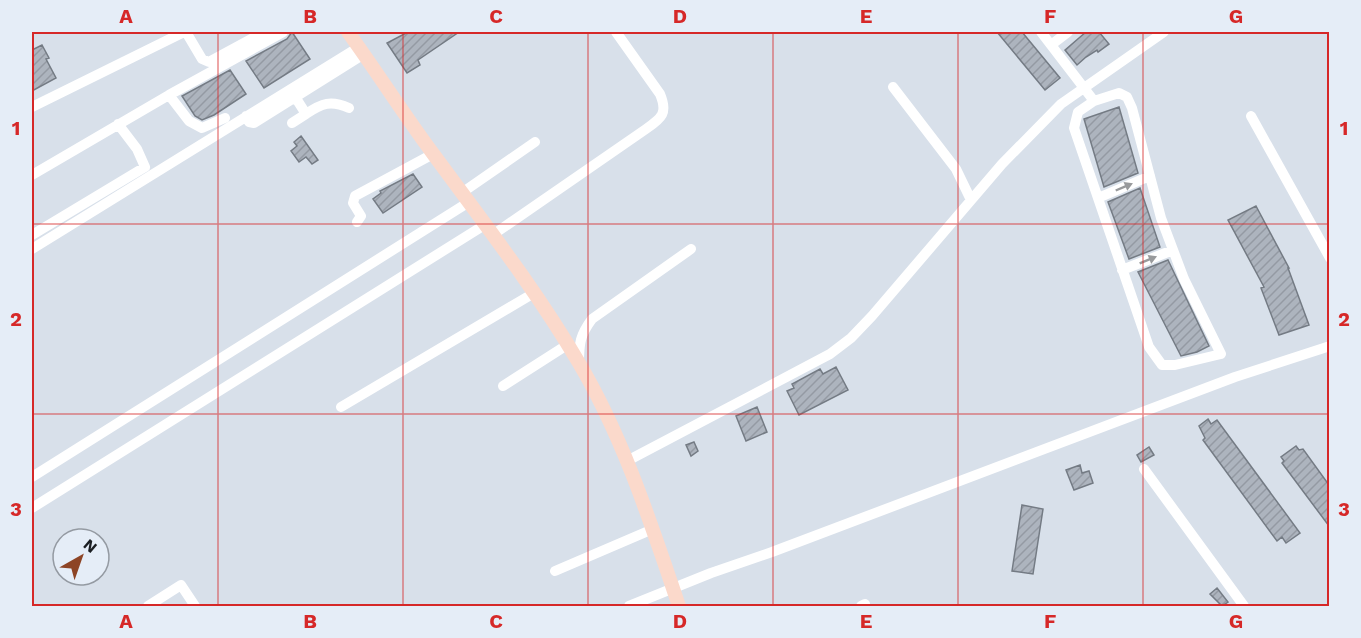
<svg xmlns="http://www.w3.org/2000/svg" width="1361" height="638" viewBox="0 0 1361 638" font-family="'Work Sans',sans-serif">
<style>
.building{fill:url(#building-hatch);stroke:#747b84;stroke-width:1.5}
.lines{fill:none;stroke-linecap:round;stroke-linejoin:round}
.minor{stroke:#fff;stroke-width:10}
.major{stroke:#fbd9cb;stroke-width:14}
.oneway{fill:#989a9c}
.grid{fill:none;stroke:#d62828;stroke-width:1.5;stroke-opacity:0.55}
.neatline{fill:none;stroke:#d62828;stroke-width:2}
.grid-label{font-size:20px;text-anchor:middle;font-weight:bold;fill:#d62828}
</style>
<defs>
<pattern id="building-hatch" width="6" height="6" patternUnits="userSpaceOnUse" patternTransform="scale(1.5)"><rect width="6" height="6" fill="#adb4be"/><path d="M-1 1l2-2M0 6l6-6M5 7l2-2" fill="none" stroke="#949aa3"/></pattern>
</defs>
<rect width="100%" height="100%" fill="#d8e0ea"/>
<path class="building" d="M 292,32 L 310,59 L 264,88 L 246,61 L 287,39 Z
M 408,32 L 459,32 L 418,60 L 420,65 L 407,73 L 387,43 Z
M 997,32 L 1022,32 L 1060,78 L 1045,90 Z
M 1086,32 L 1099,32 L 1109,44 L 1098,52 L 1097,50 L 1086,57 L 1077,65 L 1065,50 Z
M 42,45 L 49,58 L 46,59 L 56,78 L 32,91 L 32,50 Z
M 230,70 L 246,94 L 214,115 L 202,120 L 195,116 L 182,96 Z
M 1119,107 L 1138,173 L 1104,187 L 1084,119 Z
M 301,136 L 318,160 L 312,164 L 306,157 L 299,162 L 291,151 L 297,146 L 294,142 Z
M 413,174 L 422,187 L 383,213 L 373,199 L 381,193 L 380,191 Z
M 1140,188 L 1160,247 L 1129,259 L 1108,202 Z
M 1256,206 L 1289,268 L 1288,268 L 1309,325 L 1279,335 L 1261,288 L 1264,287 L 1228,220 Z
M 1168,260 L 1209,346 L 1197,352 L 1181,356 L 1138,272 Z
M 836,367 L 848,390 L 799,415 L 787,391 L 794,388 L 792,384 L 820,369 L 823,374 Z
M 757,407 L 767,432 L 746,441 L 736,416 Z
M 1208,419 L 1211,424 L 1217,420 L 1300,533 L 1286,543 L 1282,537 L 1277,541 L 1203,440 L 1205,438 L 1199,426 Z
M 694,442 L 698,451 L 691,456 L 686,445 Z
M 1296,446 L 1299,450 L 1303,449 L 1329,485 L 1329,526 L 1282,463 L 1284,461 L 1281,457 Z
M 1149,447 L 1154,455 L 1141,462 L 1137,455 Z
M 1080,465 L 1082,473 L 1089,471 L 1093,483 L 1074,490 L 1066,470 Z
M 1022,505 L 1043,509 L 1033,574 L 1012,571 Z
M 1217,588 L 1228,602 L 1222,606 L 1210,594 Z"/>
<g class="lines">
<path class="minor" d="M 186,32 L 202,59 L 209,62 L 264,32
M 1041,32 L 1094,101
M 1051,45 L 1068,32
M 893,87 L 956,169 L 971,200
M 292,92 L 306,114 L 292,123
M 1119,93 L 1127,97 L 1132,108 L 1161,218 L 1184,279 L 1221,354 L 1175,365 L 1162,365 L 1149,347 L 1074,128 L 1078,112 L 1094,101 Z
M 169,95 L 189,121 L 202,128 L 225,118
M 32,107 L 184,32
M 306,114 C 322,103 331,100 349,108
M 246,116 L 249,122 L 254,123 L 364,54
M 1251,116 L 1330,258
M 32,175 L 169,95 L 283,32
M 463,192 L 535,142
M 1098,198 L 1150,176
M 357,222 L 361,216 L 353,203 L 355,196 L 433,154
M 494,234 L 646,129 C 662,118 668,113 660,94 L 616,32
M 32,235 L 145,167 L 137,149 L 118,124
M 32,249 L 359,47
M 1122,270 L 1173,250
M 579,364 C 579,343 580,335 592,319 L 691,249
M 503,386 L 567,345
M 341,407 L 534,293
M 627,461 L 830,354 L 851,338 L 872,316 L 1002,164 L 1061,104 L 1164,32
M 1144,469 L 1244,606
M 32,477 L 469,202
M 32,508 L 486,224
M 555,571 L 653,529
M 148,606 L 181,585 L 195,606
M 629,606 L 711,573 L 772,552 L 1235,377 L 1330,346
M 861,606 L 865,604"/>
<path class="major" d="M 348,32 C 377,72 404,115 434,155 C 484,223 536,290 579,363 C 624,439 651,524 679,606"/>
</g>
<defs><path id="oneway-solid" d="M-6-.8H1V-3.2L6.5 0L1 3.2V.8H-6Z" transform="scale(1.5)"/></defs>
<g class="oneway">
<use href="#oneway-solid" transform="translate(1124 187) rotate(-23)"/>
<use href="#oneway-solid" transform="translate(1148 260) rotate(-22)"/>
</g>
<path class="grid" d="M 218,32 L 218,606M 403,32 L 403,606M 588,32 L 588,606M 773,32 L 773,606M 958,32 L 958,606M 1143,32 L 1143,606M 32,224 L 1330,224M 32,414 L 1330,414"/>
<rect width="1361" height="638" fill="none" stroke="#e5edf7" stroke-width="66"/>
<g transform="translate(81 557) rotate(40)"><circle r="28" fill="#e5edf7" stroke="#949aa2" stroke-width="1.5"/>
<path d="M0-4.5L10 22L0 15L-10 22Z" fill="#8d4425"/>
<text y="-9" font-size="16" font-weight="bold" text-anchor="middle" fill="#1b1e22">N</text>
</g>
<rect x="33" y="33" width="1295" height="572" class="neatline"/>
<g class="grid-label">
<text x="126" y="23">A</text>
<text x="310" y="23">B</text>
<text x="496" y="23">C</text>
<text x="680" y="23">D</text>
<text x="866" y="23">E</text>
<text x="1050" y="23">F</text>
<text x="1236" y="23">G</text>
<text x="16" y="135">1</text>
<text x="1344" y="135">1</text>
<text x="16" y="326">2</text>
<text x="1344" y="326">2</text>
<text x="16" y="516">3</text>
<text x="1344" y="516">3</text>
<text x="126" y="628">A</text>
<text x="310" y="628">B</text>
<text x="496" y="628">C</text>
<text x="680" y="628">D</text>
<text x="866" y="628">E</text>
<text x="1050" y="628">F</text>
<text x="1236" y="628">G</text>
</g>
</svg>
